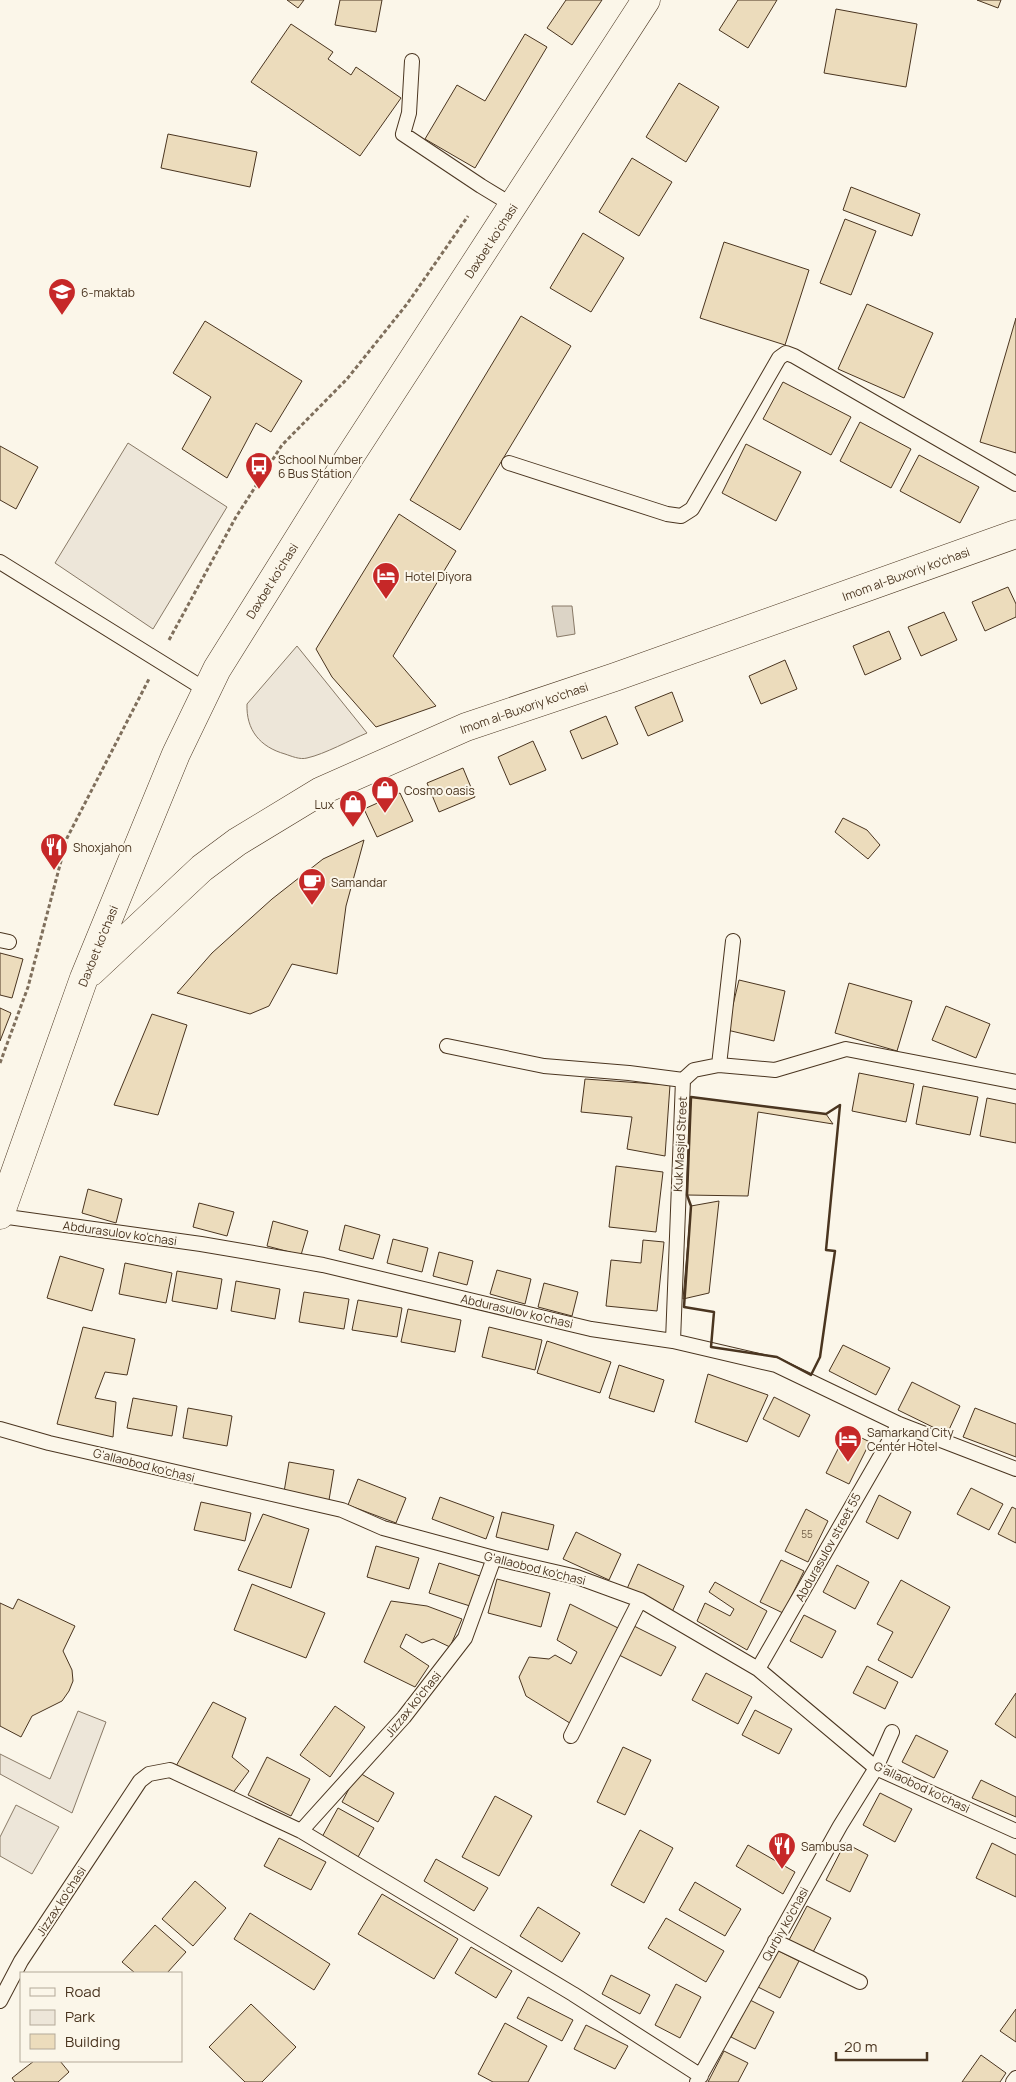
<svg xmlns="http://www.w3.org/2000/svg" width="1016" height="2082" viewBox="0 0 1016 2082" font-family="Manrope,sans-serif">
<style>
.green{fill:#ede6d9;stroke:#887966}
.water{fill:#dcd4c6;stroke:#887966}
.building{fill:#ecdcbc;stroke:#4a3520}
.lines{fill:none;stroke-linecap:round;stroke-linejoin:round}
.lane-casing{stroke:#4a3520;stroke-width:16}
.secondary-casing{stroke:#4a3520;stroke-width:29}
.path{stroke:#7f6f5c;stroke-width:3;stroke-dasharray:4 2.5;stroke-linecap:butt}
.lane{stroke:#fbf6e9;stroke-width:14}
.secondary{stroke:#fbf6e9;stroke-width:28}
.wall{stroke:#4a3520;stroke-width:2.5}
.labels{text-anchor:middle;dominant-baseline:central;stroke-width:4;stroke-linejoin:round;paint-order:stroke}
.number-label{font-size:10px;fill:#725f47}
.street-label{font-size:12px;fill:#4a3520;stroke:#fbf6e9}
.poi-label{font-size:12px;fill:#4a3520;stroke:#fbf6e9;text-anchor:start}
</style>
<rect width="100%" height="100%" fill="#fbf6e9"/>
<path class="green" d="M 128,443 L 227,507 L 153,629 L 55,563 Z
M 297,646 L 367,733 C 350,740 325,754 307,758 C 300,760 291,756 285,754 C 260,747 246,730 247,704 Z
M 78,1711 L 106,1722 L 72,1813 L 0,1774 L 0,1754 L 50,1779 Z
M 16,1805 L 59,1827 L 32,1874 L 0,1856 L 0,1837 Z"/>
<path class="water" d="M 552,606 L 572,606 L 575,634 L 557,637 Z"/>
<path class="building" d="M 287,0 L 304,0 L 298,8 Z
M 340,0 L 382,0 L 376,32 L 335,25 Z
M 566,0 L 602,0 L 572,45 L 547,28 Z
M 738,0 L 777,0 L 748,48 L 719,30 Z
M 977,0 L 1001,0 L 998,8 Z
M 836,9 L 917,24 L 906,87 L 824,73 Z
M 291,24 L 333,52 L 328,59 L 351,75 L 356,67 L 401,98 L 360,156 L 251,82 Z
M 525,34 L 547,47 L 475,168 L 425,139 L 457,85 L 485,101 Z
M 679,83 L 719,107 L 686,162 L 646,137 Z
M 168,134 L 257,152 L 250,187 L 161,168 Z
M 632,158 L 672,182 L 639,236 L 599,212 Z
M 851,187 L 920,214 L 912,236 L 843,210 Z
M 845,219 L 876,231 L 851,295 L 820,283 Z
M 583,233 L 624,258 L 591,312 L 550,288 Z
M 724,242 L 809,270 L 785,345 L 700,318 Z
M 867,304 L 933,333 L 904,398 L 838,369 Z
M 521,316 L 571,346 L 460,530 L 410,500 Z
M 1016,318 L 1016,453 L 980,442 Z
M 205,321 L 302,381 L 271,432 L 256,423 L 227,478 L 182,449 L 211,397 L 173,373 Z
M 783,382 L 851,417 L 831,455 L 763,419 Z
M 860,422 L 911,449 L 891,488 L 840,461 Z
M 746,444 L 801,472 L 776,521 L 722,493 Z
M 0,446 L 38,467 L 16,509 L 0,500 Z
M 919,455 L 979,487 L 960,523 L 900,491 Z
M 399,514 L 456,551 L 393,656 L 436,706 L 376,727 L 332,677 L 316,649 Z
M 1008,587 L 1016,604 L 1016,617 L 985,631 L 972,602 Z
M 944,612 L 957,640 L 921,656 L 908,627 Z
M 889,631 L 901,659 L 865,675 L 853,646 Z
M 785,660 L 797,689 L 761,704 L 749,676 Z
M 672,692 L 683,721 L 648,736 L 635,707 Z
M 606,716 L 618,744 L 582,759 L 570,731 Z
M 533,741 L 546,770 L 510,785 L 498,757 Z
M 463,768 L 475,797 L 439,812 L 427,783 Z
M 400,793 L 413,821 L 377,837 L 364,809 Z
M 843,818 L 867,830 L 880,845 L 868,859 L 835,832 Z
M 364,840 L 346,906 L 337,974 L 292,964 L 269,1006 L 250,1014 L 177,993 L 212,953 L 272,899 L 323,859 Z
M 0,953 L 23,959 L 12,998 L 0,995 Z
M 739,980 L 785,991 L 774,1041 L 727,1030 Z
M 849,983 L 912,1001 L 897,1051 L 835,1033 Z
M 946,1006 L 990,1024 L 976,1058 L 932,1040 Z
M 0,1008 L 11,1013 L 0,1041 Z
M 152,1014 L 187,1025 L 158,1115 L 114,1105 Z
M 859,1073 L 914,1084 L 906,1122 L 852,1111 Z
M 585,1079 L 670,1085 L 665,1156 L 627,1149 L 632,1117 L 581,1112 Z
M 923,1086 L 978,1097 L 970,1135 L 916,1124 Z
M 691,1097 L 826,1114 L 833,1124 L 758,1112 L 748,1196 L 687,1195 Z
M 987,1098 L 1016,1104 L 1016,1143 L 980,1136 Z
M 616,1166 L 663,1172 L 656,1232 L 609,1227 Z
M 88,1189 L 122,1199 L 116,1223 L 82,1213 Z
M 719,1201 L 709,1293 L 683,1299 L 691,1206 Z
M 199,1203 L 234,1212 L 227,1236 L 193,1227 Z
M 273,1221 L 308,1231 L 301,1255 L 267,1246 Z
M 345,1225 L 380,1235 L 373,1259 L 339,1250 Z
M 393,1239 L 428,1248 L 422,1272 L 387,1263 Z
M 643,1240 L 664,1242 L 657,1311 L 606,1306 L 611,1260 L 641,1263 Z
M 439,1252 L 473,1261 L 467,1285 L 433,1276 Z
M 60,1256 L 104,1269 L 92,1311 L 47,1298 Z
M 125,1263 L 172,1273 L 166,1303 L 119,1294 Z
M 497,1270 L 531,1279 L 525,1304 L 490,1294 Z
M 177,1271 L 222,1279 L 217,1309 L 172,1301 Z
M 236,1281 L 280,1289 L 275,1319 L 231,1311 Z
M 544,1283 L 578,1292 L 572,1316 L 538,1307 Z
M 304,1292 L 349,1299 L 344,1329 L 299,1322 Z
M 358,1300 L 402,1308 L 397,1337 L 352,1330 Z
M 408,1309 L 461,1320 L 455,1352 L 401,1342 Z
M 83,1327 L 135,1339 L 127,1375 L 105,1372 L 95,1398 L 116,1402 L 113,1437 L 57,1424 Z
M 489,1327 L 542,1340 L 535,1370 L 482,1357 Z
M 547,1341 L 611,1362 L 600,1393 L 537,1373 Z
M 843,1345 L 890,1368 L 876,1395 L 829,1371 Z
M 619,1365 L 664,1380 L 654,1412 L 609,1398 Z
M 708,1374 L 768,1395 L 747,1442 L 695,1422 Z
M 912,1382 L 960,1406 L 947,1434 L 898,1410 Z
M 774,1397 L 810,1415 L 799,1437 L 763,1419 Z
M 133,1398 L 177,1406 L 172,1436 L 127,1428 Z
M 188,1408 L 232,1416 L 227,1446 L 183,1438 Z
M 975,1408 L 1016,1424 L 1016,1457 L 963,1437 Z
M 847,1431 L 870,1442 L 849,1484 L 826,1473 Z
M 289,1462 L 334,1470 L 329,1500 L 284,1492 Z
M 358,1479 L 406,1498 L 396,1523 L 348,1505 Z
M 971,1488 L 1003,1504 L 989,1530 L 957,1514 Z
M 879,1495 L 911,1512 L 898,1539 L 866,1522 Z
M 440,1497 L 494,1517 L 486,1539 L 432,1519 Z
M 201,1502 L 251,1513 L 245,1541 L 194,1530 Z
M 1012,1507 L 1016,1509 L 1016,1543 L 998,1534 Z
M 806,1509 L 828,1521 L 808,1562 L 785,1551 Z
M 502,1512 L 554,1525 L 548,1550 L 496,1537 Z
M 263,1514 L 309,1529 L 291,1588 L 238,1570 Z
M 576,1532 L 621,1554 L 609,1580 L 563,1559 Z
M 376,1546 L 419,1558 L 409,1589 L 367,1577 Z
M 781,1560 L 804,1571 L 783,1613 L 760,1602 Z
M 439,1563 L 480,1576 L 470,1606 L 429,1593 Z
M 638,1564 L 684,1586 L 672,1612 L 626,1591 Z
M 837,1565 L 869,1582 L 855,1609 L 823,1592 Z
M 497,1579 L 550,1593 L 541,1627 L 488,1613 Z
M 901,1580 L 950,1607 L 912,1678 L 878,1660 L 893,1632 L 877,1624 Z
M 715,1582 L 767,1611 L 747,1650 L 697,1621 L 705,1603 L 730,1616 L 734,1609 L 709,1592 Z
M 252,1584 L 325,1613 L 306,1658 L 234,1630 Z
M 18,1599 L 75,1626 L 63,1651 L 72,1670 L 73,1681 L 69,1691 L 62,1701 L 32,1716 L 21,1737 L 0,1726 L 0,1603 L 13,1609 Z
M 391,1601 L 427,1606 L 462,1619 L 450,1647 L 433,1639 L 422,1643 L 406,1634 L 400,1647 L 429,1666 L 415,1687 L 364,1662 Z
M 570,1604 L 618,1628 L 573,1725 L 526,1696 L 519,1677 L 529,1657 L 549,1659 L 555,1655 L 571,1664 L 577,1652 L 557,1640 Z
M 804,1615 L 836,1631 L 822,1658 L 790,1641 Z
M 634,1626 L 676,1647 L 661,1676 L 619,1655 Z
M 867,1666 L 898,1682 L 885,1709 L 853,1693 Z
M 706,1673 L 752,1697 L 738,1724 L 692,1700 Z
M 1016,1693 L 1016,1738 L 995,1724 Z
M 213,1702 L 246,1718 L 232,1757 L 249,1771 L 232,1794 L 176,1766 Z
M 335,1706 L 365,1727 L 330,1777 L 300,1755 Z
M 755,1710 L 792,1729 L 779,1754 L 742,1735 Z
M 916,1735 L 948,1751 L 934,1778 L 902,1762 Z
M 623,1747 L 651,1760 L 625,1815 L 597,1802 Z
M 267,1757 L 310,1779 L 291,1816 L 248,1795 Z
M 358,1772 L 394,1793 L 378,1822 L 342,1802 Z
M 981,1780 L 1016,1797 L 1016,1817 L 972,1798 Z
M 880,1793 L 912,1809 L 895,1842 L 863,1825 Z
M 495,1796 L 532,1816 L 499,1876 L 462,1857 Z
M 338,1808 L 374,1828 L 358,1857 L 322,1837 Z
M 640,1830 L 673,1848 L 644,1903 L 611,1885 Z
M 279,1838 L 326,1862 L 311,1890 L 264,1866 Z
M 845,1843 L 868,1855 L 850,1892 L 826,1880 Z
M 992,1843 L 1016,1855 L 1016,1897 L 976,1878 Z
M 748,1845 L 795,1872 L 783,1894 L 736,1866 Z
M 436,1859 L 488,1888 L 474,1911 L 424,1881 Z
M 195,1881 L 226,1908 L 193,1946 L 162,1919 Z
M 695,1882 L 741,1909 L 725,1936 L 679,1910 Z
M 382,1894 L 458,1939 L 434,1979 L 358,1934 Z
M 807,1906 L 831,1918 L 812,1954 L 788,1942 Z
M 538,1907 L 580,1933 L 562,1962 L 520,1936 Z
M 250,1913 L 330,1964 L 314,1990 L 234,1939 Z
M 666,1918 L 724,1951 L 706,1982 L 648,1948 Z
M 155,1925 L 186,1952 L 167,1973 L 135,1973 L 122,1962 Z
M 471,1947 L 512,1971 L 496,1998 L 455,1973 Z
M 775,1949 L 799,1961 L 780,1998 L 756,1986 Z
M 611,1975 L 650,1995 L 640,2014 L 602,1994 Z
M 676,1984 L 701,1997 L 680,2038 L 655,2025 Z
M 528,1997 L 573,2020 L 562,2041 L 517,2018 Z
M 750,2000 L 774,2012 L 755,2049 L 731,2037 Z
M 251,2004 L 296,2047 L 262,2082 L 245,2082 L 209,2047 Z
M 1016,2009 L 1016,2042 L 1000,2031 Z
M 505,2023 L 547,2046 L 528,2082 L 493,2082 L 478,2074 Z
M 586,2025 L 628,2046 L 615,2069 L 574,2049 Z
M 724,2051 L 748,2063 L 738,2082 L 708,2082 Z
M 981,2055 L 1006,2073 L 1000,2082 L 962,2082 Z
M 34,2061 L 60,2061 L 69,2072 L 58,2082 L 15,2082 L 12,2078 Z"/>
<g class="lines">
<defs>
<path id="lane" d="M 412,61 L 409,113 L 403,134 L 481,186 L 514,206
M 509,463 L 667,514 L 681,516 L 692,509 L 779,358 L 786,353 L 794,356 L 1016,484
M 0,562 L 206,690
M 0,940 L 9,942
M 447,1046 L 544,1066 L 629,1073 L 683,1080
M 719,1065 L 733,941
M 0,1216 L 201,1244 L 323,1265 L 591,1329 L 673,1341 L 776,1365 L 899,1424 L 1016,1469
M 673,1341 L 683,1080 L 694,1070 L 719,1065 L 775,1070 L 846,1049 L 1016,1082
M 0,1429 L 49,1443 L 342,1510 L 383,1528 L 494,1558 L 577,1577 L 640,1600 L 758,1669 L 876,1768 L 1016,1831
M 758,1669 L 899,1424
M 571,1736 L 640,1600
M 301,1831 L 404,1717 L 465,1638 L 494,1558
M 775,1941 L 860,1982
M 0,2001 L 21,1961 L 140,1781 L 149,1774 L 170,1770 L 301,1831 L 573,1994 L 701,2076
M 697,2082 L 840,1826 L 876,1768 L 892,1732
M 1013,2082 L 1016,2078"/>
<path id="secondary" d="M 91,972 L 202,868 L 237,842 L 321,791 L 466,727 L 615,677 L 1016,534
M 0,1215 L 84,978 L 176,754 L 217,669 L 347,461 L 646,0"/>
</defs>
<use href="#lane" class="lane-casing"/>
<use href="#secondary" class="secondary-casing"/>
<path class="path" d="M 169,640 L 236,517 L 282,445 L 347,379 L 407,304 L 468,216
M 0,1063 L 28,987 L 67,838 L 149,679"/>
<use href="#lane" class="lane"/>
<use href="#secondary" class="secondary"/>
<path class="wall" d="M 691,1097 L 826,1114 L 840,1105 L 826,1250 L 835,1251 L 820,1357 L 811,1375 L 777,1357 L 711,1347 L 714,1312 L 684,1307 L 691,1206 L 687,1195 Z"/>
</g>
<defs>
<symbol id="school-pin" viewBox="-11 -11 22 30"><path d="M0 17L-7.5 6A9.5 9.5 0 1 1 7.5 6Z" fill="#c62828" stroke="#fbf6e9"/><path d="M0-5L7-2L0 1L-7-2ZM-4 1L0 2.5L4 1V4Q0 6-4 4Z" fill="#fff"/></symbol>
<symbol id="bus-pin" viewBox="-11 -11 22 30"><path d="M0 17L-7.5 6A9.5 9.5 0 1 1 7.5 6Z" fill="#c62828" stroke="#fbf6e9"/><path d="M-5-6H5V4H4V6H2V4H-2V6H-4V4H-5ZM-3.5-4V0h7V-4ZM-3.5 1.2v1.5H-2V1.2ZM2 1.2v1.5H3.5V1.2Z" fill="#fff"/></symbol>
<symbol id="hotel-pin" viewBox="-11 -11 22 30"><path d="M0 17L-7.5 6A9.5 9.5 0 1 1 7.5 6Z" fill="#c62828" stroke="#fbf6e9"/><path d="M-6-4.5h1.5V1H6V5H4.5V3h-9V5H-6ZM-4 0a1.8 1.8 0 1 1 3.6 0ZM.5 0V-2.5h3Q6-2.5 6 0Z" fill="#fff"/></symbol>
<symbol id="shop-pin" viewBox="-11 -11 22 30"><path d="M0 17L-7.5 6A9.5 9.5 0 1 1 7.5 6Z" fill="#c62828" stroke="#fbf6e9"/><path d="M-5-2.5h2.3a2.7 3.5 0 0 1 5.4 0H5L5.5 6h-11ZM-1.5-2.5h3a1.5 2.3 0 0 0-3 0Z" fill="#fff"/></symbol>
<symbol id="restaurant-pin" viewBox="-11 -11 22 30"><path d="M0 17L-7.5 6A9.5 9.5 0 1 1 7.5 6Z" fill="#c62828" stroke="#fbf6e9"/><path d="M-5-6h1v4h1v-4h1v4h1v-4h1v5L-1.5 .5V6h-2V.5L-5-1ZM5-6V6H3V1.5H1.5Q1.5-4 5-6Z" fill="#fff"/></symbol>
<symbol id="cafe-pin" viewBox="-11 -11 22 30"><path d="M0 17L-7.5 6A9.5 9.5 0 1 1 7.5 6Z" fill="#c62828" stroke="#fbf6e9"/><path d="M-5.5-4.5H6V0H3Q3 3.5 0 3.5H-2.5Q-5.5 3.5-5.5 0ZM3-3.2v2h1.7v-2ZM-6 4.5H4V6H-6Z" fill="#fff"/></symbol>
</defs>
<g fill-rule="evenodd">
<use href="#school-pin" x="46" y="276" width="32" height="43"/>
<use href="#bus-pin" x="243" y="450" width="32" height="43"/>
<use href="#hotel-pin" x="370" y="560" width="32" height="43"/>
<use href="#shop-pin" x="369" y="774" width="32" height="43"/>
<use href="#shop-pin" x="337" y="788" width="32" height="43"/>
<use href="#restaurant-pin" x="38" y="831" width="32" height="43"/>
<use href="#cafe-pin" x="296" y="866" width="32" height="43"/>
<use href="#hotel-pin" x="832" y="1423" width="32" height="43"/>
<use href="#restaurant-pin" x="766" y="1830" width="32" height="43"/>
</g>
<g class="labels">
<g class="number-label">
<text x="807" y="1534">55</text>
</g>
<g class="street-label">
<text transform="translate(491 241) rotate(-57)">Daxbet ko'chasi</text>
<text transform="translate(906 574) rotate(-20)">Imom al-Buxoriy ko'chasi</text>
<text transform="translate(272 581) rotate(-58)">Daxbet ko'chasi</text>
<text transform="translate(524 708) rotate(-19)">Imom al-Buxoriy ko'chasi</text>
<text transform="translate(98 946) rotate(-68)">Daxbet ko'chasi</text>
<text transform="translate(680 1144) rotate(-87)">Kuk Masjid Street</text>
<text transform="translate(120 1233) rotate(8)">Abdurasulov ko'chasi</text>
<text transform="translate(517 1311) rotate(13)">Abdurasulov ko'chasi</text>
<text transform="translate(144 1465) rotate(14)">G'allaobod ko'chasi</text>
<text transform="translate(828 1547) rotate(-61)">Abdurasulov street 55</text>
<text transform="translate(535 1568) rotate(14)">G'allaobod ko'chasi</text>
<text transform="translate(413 1704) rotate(-51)">Jizzax ko'chasi</text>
<text transform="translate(922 1787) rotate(25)">G'allaobod ko'chasi</text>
<text transform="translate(61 1901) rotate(-57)">Jizzax ko'chasi</text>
<text transform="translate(785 1924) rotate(-61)">Qurbiy ko'chasi</text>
</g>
<g class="poi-label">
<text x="81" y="292">6-maktab</text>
<text x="278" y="459">School Number<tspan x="278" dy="14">6 Bus Station</tspan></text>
<text x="405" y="576">Hotel Diyora</text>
<text x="404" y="790">Cosmo oasis</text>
<text x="334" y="804" text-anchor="end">Lux</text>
<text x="73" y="847">Shoxjahon</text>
<text x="331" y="882">Samandar</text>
<text x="867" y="1432">Samarkand City<tspan x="867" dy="14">Center Hotel</tspan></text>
<text x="801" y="1846">Sambusa</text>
</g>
</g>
<rect x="20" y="1972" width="162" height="90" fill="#fbf6e9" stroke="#b4a999"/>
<rect x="30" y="1988" width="25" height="8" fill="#fbf6e9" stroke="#b4a999"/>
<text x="65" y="1997" font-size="15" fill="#4a3520">Road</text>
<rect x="30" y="2010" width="25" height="15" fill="#ede6d9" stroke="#b4a999"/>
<text x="65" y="2022" font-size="15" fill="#4a3520">Park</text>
<rect x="30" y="2034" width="25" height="15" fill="#ecdcbc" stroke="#b4a999"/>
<text x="65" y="2047" font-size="15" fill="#4a3520">Building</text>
<path d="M836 2052v8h91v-8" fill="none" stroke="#4a3520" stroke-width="2.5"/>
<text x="844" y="2052" font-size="15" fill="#4a3520" stroke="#fbf6e9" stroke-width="4" paint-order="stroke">20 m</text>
</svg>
